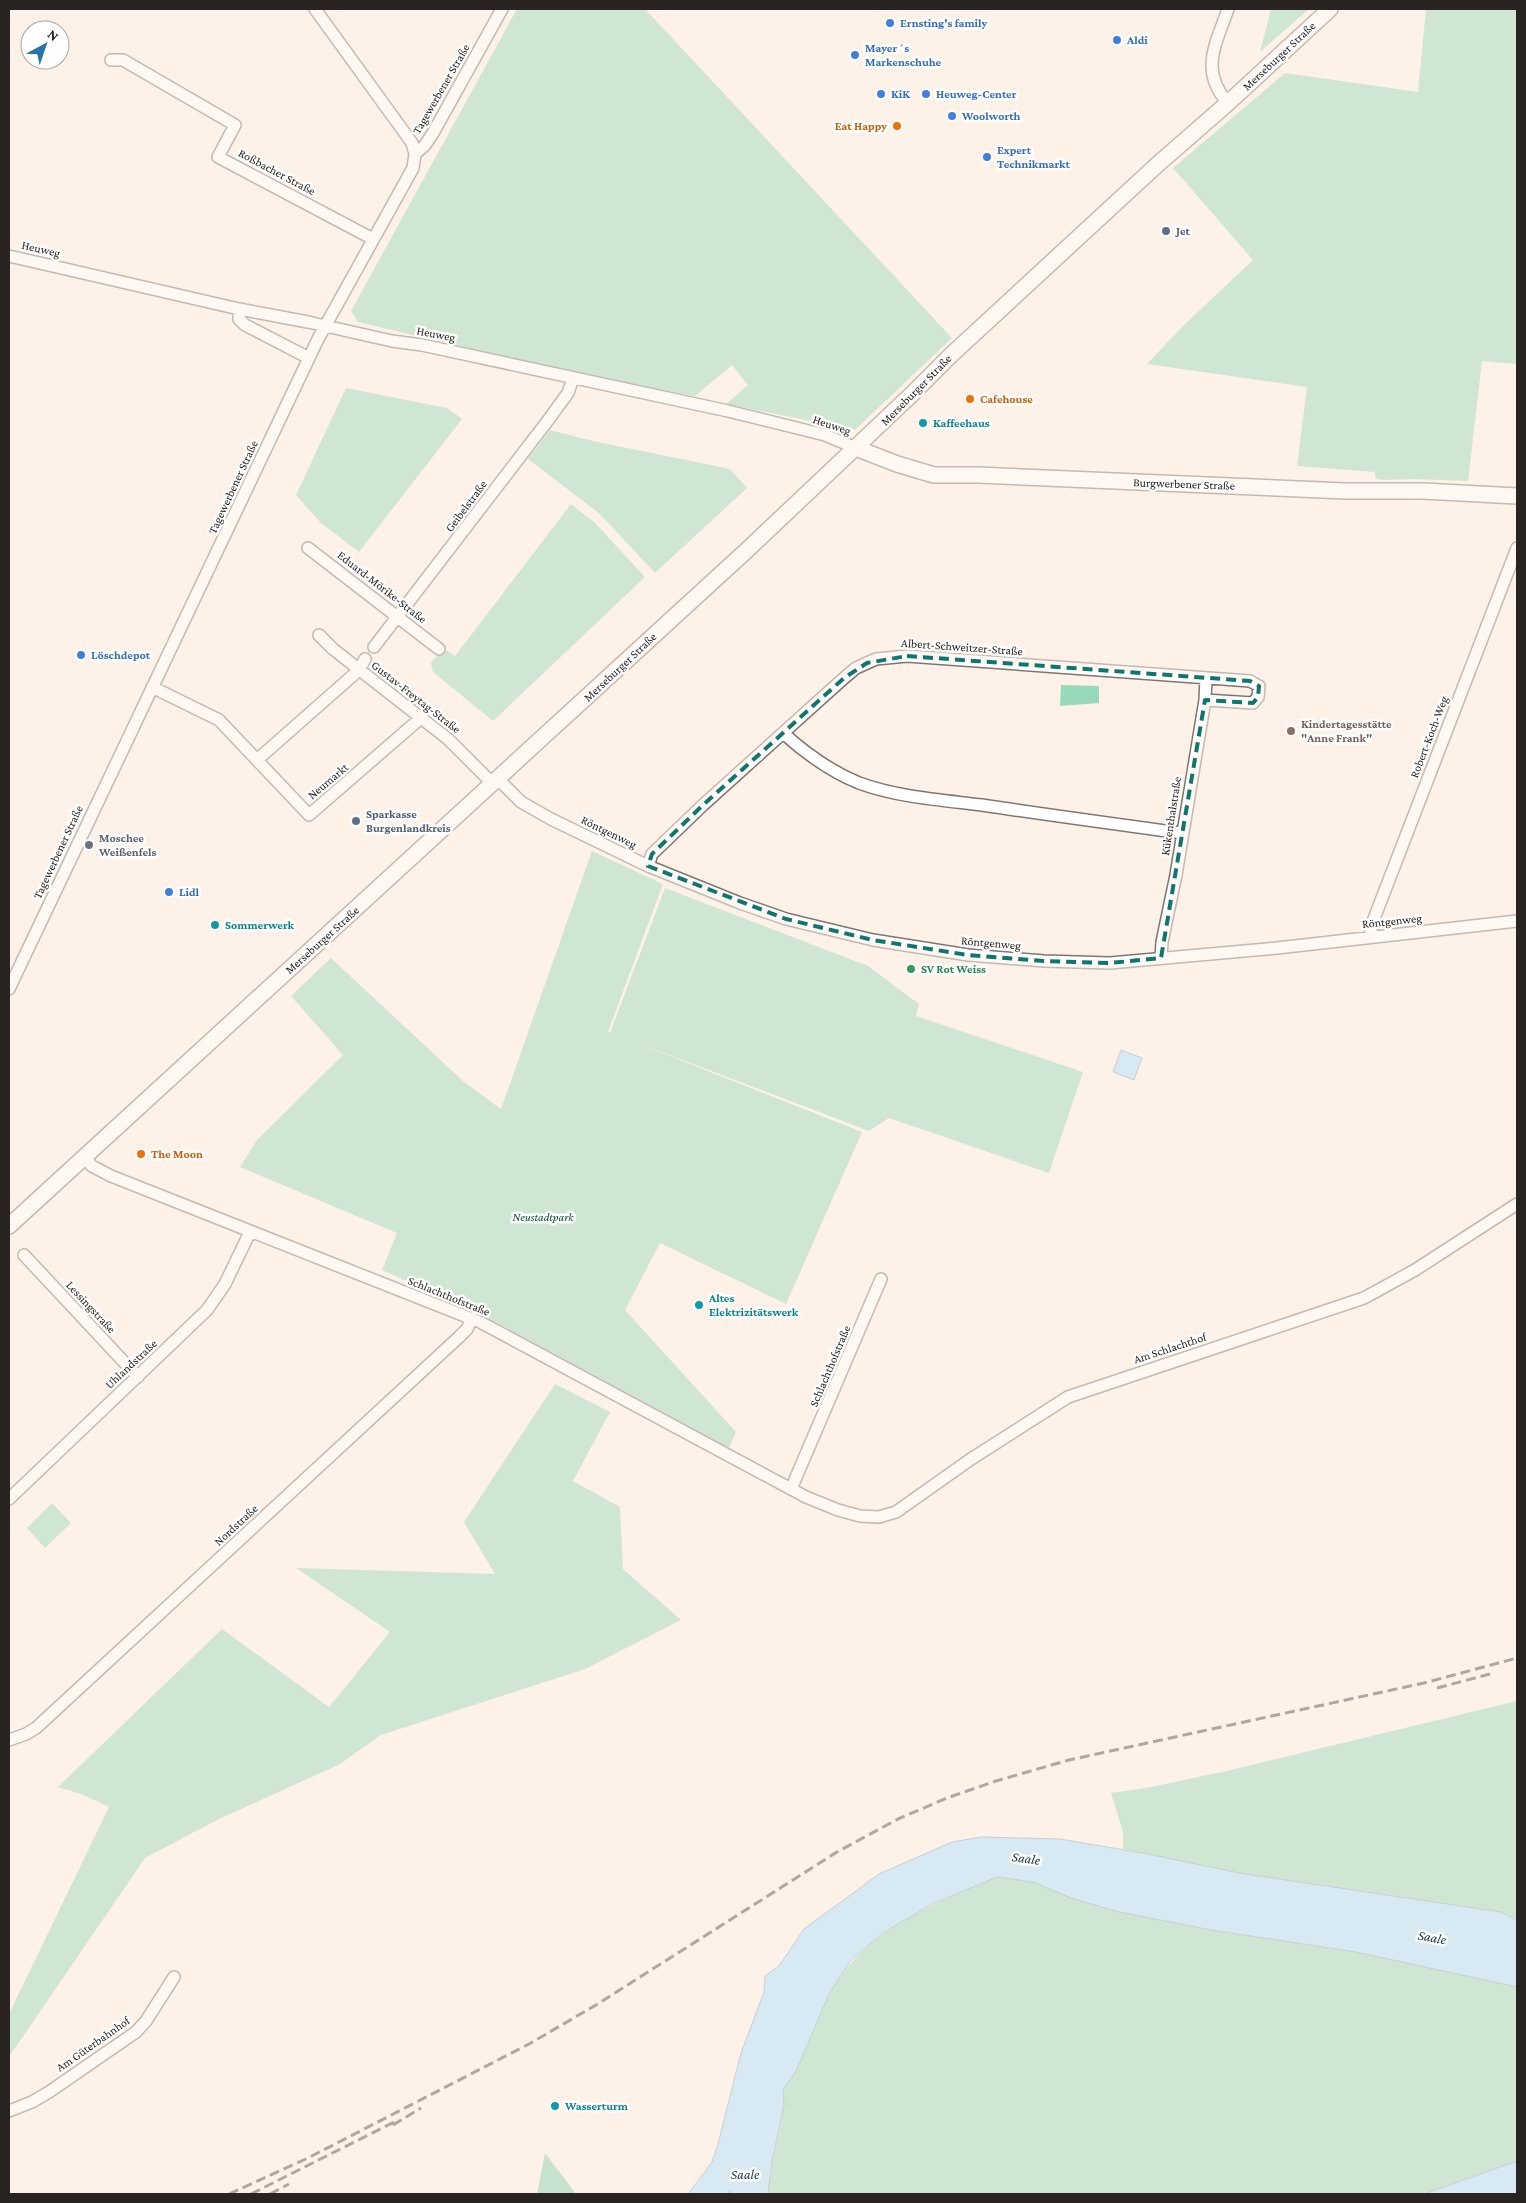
<svg xmlns="http://www.w3.org/2000/svg" width="1526" height="2203" viewBox="0 0 1526 2203" font-family="'Crimson Pro',serif">
<style>
.green{fill:#98d9bb}
.forest{fill:#85d0af}
.water{fill:#a8dfff;stroke:#82a7bc}
.lines{fill:none;stroke-linecap:round;stroke-linejoin:round}
.minor-casing{stroke:#81766e;stroke-width:14}
.major-casing{stroke:#81766e;stroke-width:18}
.minor{stroke:#fff;stroke-width:11}
.major{stroke:#fff;stroke-width:15}
.rail{stroke:#564f4b;stroke-width:3;stroke-dasharray:10 5;stroke-linecap:butt}
.marked{fill:none;stroke:#0f766e;stroke-width:4;stroke-dasharray:10 6;stroke-linejoin:round}
.shop-dot{fill:#3f7fe0;stroke:#fff;stroke-width:2}
.food-dot{fill:#e8710a;stroke:#fff;stroke-width:2}
.service-dot{fill:#5c6f8a;stroke:#fff;stroke-width:2}
.culture-dot{fill:#0f9aa8;stroke:#fff;stroke-width:2}
.education-dot{fill:#8d6e63;stroke:#fff;stroke-width:2}
.worship-dot{fill:#6b7280;stroke:#fff;stroke-width:2}
.leisure-dot{fill:#2e9e5b;stroke:#fff;stroke-width:2}
.labels{text-anchor:middle;dominant-baseline:central;stroke-width:5;stroke-linejoin:round;paint-order:stroke}
.shop-label{font-size:12px;font-weight:bold;fill:#366cbe;stroke:#fff;text-anchor:start}
.street-label{font-size:12px;fill:#292421;stroke:#fff}
.food-label{font-size:12px;font-weight:bold;fill:#c56008;stroke:#fff;text-anchor:start}
.service-label{font-size:12px;font-weight:bold;fill:#4e5e75;stroke:#fff;text-anchor:start}
.culture-label{font-size:12px;font-weight:bold;fill:#0d838f;stroke:#fff;text-anchor:start}
.education-label{font-size:12px;font-weight:bold;fill:#785e54;stroke:#fff;text-anchor:start}
.worship-label{font-size:12px;font-weight:bold;fill:#5b616d;stroke:#fff;text-anchor:start}
.leisure-label{font-size:12px;font-weight:bold;fill:#27864d;stroke:#fff;text-anchor:start}
.park-label{font-size:12px;font-style:italic;fill:#114e38;stroke:#fff}
.water-label{font-size:14px;font-style:italic;fill:#1a394a;stroke:#fff}
</style>
<rect width="100%" height="100%" fill="#fef1e8"/>
<path class="green" d="M 517,9 L 645,9 L 952,338 L 855,430 L 726,404 L 748,385 L 732,365 L 695,396 L 614,382 L 358,322 L 351,311 Z
M 1271,9 L 1309,9 L 1260,52 Z
M 1426,9 L 1517,9 L 1517,364 L 1482,361 L 1468,481 L 1414,479 L 1382,480 L 1375,478 L 1375,472 L 1297,466 L 1307,387 L 1147,364 L 1182,327 L 1253,260 L 1173,168 L 1285,73 L 1418,92 Z
M 346,388 L 447,408 L 462,419 L 359,552 L 321,523 L 296,495 Z
M 550,430 L 593,441 L 730,469 L 747,488 L 655,573 L 600,514 L 528,459 Z
M 571,504 L 595,523 L 645,577 L 493,721 L 433,672 L 431,663 L 443,648 L 455,656 Z
M 1061,685 L 1099,686 L 1099,703 L 1060,706 Z
M 592,851 L 663,884 L 608,1032 L 610,1033 L 665,888 L 868,966 L 919,1004 L 916,1016 L 1083,1072 L 1049,1173 L 889,1118 L 869,1131 L 627,1039 L 862,1132 L 786,1304 L 660,1243 L 625,1310 L 736,1432 L 729,1448 L 478,1313 L 382,1270 L 397,1233 L 240,1167 L 257,1140 L 343,1055 L 291,996 L 331,958 L 464,1082 L 501,1109 Z
M 555,1384 L 610,1412 L 573,1481 L 620,1507 L 623,1569 L 681,1620 L 585,1669 L 381,1735 L 340,1764 L 217,1820 L 145,1858 L 9,2057 L 9,2014 L 109,1807 L 81,1794 L 58,1787 L 222,1629 L 329,1707 L 390,1632 L 296,1568 L 495,1574 L 464,1522 Z
M 52,1503 L 71,1523 L 45,1548 L 27,1528 Z
M 1517,1701 L 1517,1920 L 1501,1912 L 1239,1873 L 1123,1849 L 1123,1832 L 1111,1793 L 1146,1788 L 1222,1772 Z
M 997,1877 L 1033,1882 L 1072,1898 L 1119,1912 L 1211,1930 L 1356,1952 L 1517,1987 L 1517,2161 L 1424,2194 L 768,2194 C 768,2159 786,2125 783,2090 C 805,2059 813,2024 831,1991 C 866,1929 935,1903 997,1877 Z"/>
<path class="forest" d="M 545,2153 L 576,2194 L 537,2194 Z"/>
<path class="water" d="M 1121,1050 L 1142,1058 L 1134,1080 L 1113,1072 Z
M 982,1837 L 1060,1839 L 1148,1854 L 1239,1873 L 1501,1912 L 1517,1920 L 1517,1987 L 1356,1952 L 1211,1930 L 1119,1912 L 1071,1898 L 1033,1882 L 997,1877 L 932,1904 L 883,1933 L 851,1960 L 830,1992 L 796,2071 L 783,2090 L 784,2105 L 772,2161 L 768,2194 L 731,2194 L 730,2191 L 729,2194 L 688,2194 L 712,2162 L 718,2144 L 741,2053 L 764,1992 L 765,1976 L 779,1966 L 804,1929 L 879,1874 L 952,1842 Z
M 1517,2161 L 1517,2194 L 1424,2194 Z"/>
<g class="lines">
<defs>
<path id="minor" d="M 315,9 L 412,143 L 415,154
M 111,60 L 123,60 L 235,125 L 218,157 L 373,239
M 1228,103 C 1199,71 1216,44 1228,9
M 9,256 L 239,309 L 308,322 L 392,341 L 422,345 L 728,411 L 825,435 L 856,448
M 239,309 L 239,319 L 245,325 L 309,358
M 308,548 L 439,649
M 319,635 L 333,649 L 448,739 L 493,784
M 374,647 L 546,423 L 568,393 L 573,378
M 152,687 L 219,720 L 309,815 L 422,717
M 783,733 C 804,752 832,772 859,783 C 897,797 941,800 982,805 C 1048,815 1115,824 1181,833
M 258,759 L 359,670 L 365,659
M 498,779 L 521,802 L 551,819 L 648,866 L 740,903 L 786,919 L 873,940 L 968,955 L 1044,961 L 1110,963 L 1277,948 L 1517,921
M 648,866 L 652,854 L 703,805 L 844,678 L 856,668 L 876,659 L 907,656 L 1250,681 L 1259,686 L 1258,697 L 1253,703 L 1205,700
M 1370,937 L 1372,924 L 1517,548
M 1161,958 L 1162,942 L 1176,875 L 1205,700 L 1206,678
M 9,989 L 318,339 L 413,168 L 415,154 L 425,145 L 433,133 L 502,9
M 84,1157 L 92,1166 L 111,1176 L 480,1322 L 806,1497 L 838,1510 L 860,1516 L 879,1517 L 896,1512 L 971,1459 L 1068,1397 L 1364,1298 L 1415,1270 L 1517,1204
M 24,1255 L 138,1377
M 791,1489 L 881,1279
M 9,1499 L 207,1310 L 225,1284 L 250,1232
M 9,1740 L 26,1734 L 36,1728 L 459,1337 L 467,1329 L 472,1318
M 9,2111 L 32,2102 L 49,2092 L 136,2032 L 146,2021 L 174,1977"/>
<path id="major" d="M 856,448 L 897,464 L 934,475 L 978,475 L 1345,491 L 1423,491 L 1517,496
M 9,1226 L 746,551 L 911,395 L 951,355 L 1158,164 L 1228,103 L 1330,9"/>
</defs>
<use href="#minor" class="minor-casing"/>
<use href="#major" class="major-casing"/>
<use href="#minor" class="minor"/>
<use href="#major" class="major"/>
<path class="rail" d="M 1437,1688 L 1490,1674
M 393,2125 L 421,2108
M 229,2194 L 308,2158 L 529,2044 L 596,2005 L 837,1852 L 898,1819 L 947,1798 L 996,1781 L 1069,1760 L 1424,1683 L 1517,1658
M 251,2194 L 398,2120
M 270,2194 L 289,2184"/>
</g>
<path d="M0 0H1526V2203H0ZM 907,656 L 1250,681 L 1259,686 L 1258,697 L 1253,703 L 1205,700 L 1161,958 L 1110,963 L 1044,961 L 968,955 L 873,940 L 786,919 L 648,866 L 652,854 L 703,805 L 844,678 L 867,663 Z" fill="#fef1e8" fill-opacity=".55" fill-rule="evenodd"/>
<path class="marked" d="M 907,656 L 1250,681 L 1259,686 L 1258,697 L 1253,703 L 1205,700 L 1161,958 L 1110,963 L 1044,961 L 968,955 L 873,940 L 786,919 L 648,866 L 652,854 L 703,805 L 844,678 L 867,663 Z"/>
<g class="shop-dot">
<circle cx="890" cy="23" r="5"/>
<circle cx="1117" cy="40" r="5"/>
<circle cx="855" cy="55" r="5"/>
<circle cx="881" cy="94" r="5"/>
<circle cx="926" cy="94" r="5"/>
<circle cx="952" cy="116" r="5"/>
<circle cx="987" cy="157" r="5"/>
<circle cx="81" cy="655" r="5"/>
<circle cx="169" cy="892" r="5"/>
</g>
<g class="food-dot">
<circle cx="897" cy="126" r="5"/>
<circle cx="970" cy="399" r="5"/>
<circle cx="141" cy="1154" r="5"/>
</g>
<g class="service-dot">
<circle cx="1166" cy="231" r="5"/>
<circle cx="356" cy="821" r="5"/>
</g>
<g class="culture-dot">
<circle cx="923" cy="423" r="5"/>
<circle cx="215" cy="925" r="5"/>
<circle cx="699" cy="1305" r="5"/>
<circle cx="555" cy="2106" r="5"/>
</g>
<circle class="education-dot" cx="1291" cy="731" r="5"/>
<circle class="worship-dot" cx="89" cy="845" r="5"/>
<circle class="leisure-dot" cx="911" cy="969" r="5"/>
<g class="labels">
<g class="shop-label">
<text x="900" y="23">Ernsting's family</text>
<text x="1127" y="40">Aldi</text>
<text x="865" y="48">Mayer´s<tspan x="865" dy="14">Markenschuhe</tspan></text>
<text x="891" y="94">KiK</text>
<text x="936" y="94">Heuweg-Center</text>
<text x="962" y="116">Woolworth</text>
<text x="997" y="150">Expert<tspan x="997" dy="14">Technikmarkt</tspan></text>
<text x="91" y="655">Löschdepot</text>
<text x="179" y="892">Lidl</text>
</g>
<g class="street-label">
<text transform="translate(1279 56) rotate(-43)">Merseburger Straße</text>
<text transform="translate(441 89) rotate(-60)">Tagewerbener Straße</text>
<text transform="translate(277 172) rotate(28)">Roßbacher Straße</text>
<text transform="translate(41 249) rotate(13)">Heuweg</text>
<text transform="translate(436 334) rotate(11)">Heuweg</text>
<text transform="translate(916 390) rotate(-45)">Merseburger Straße</text>
<text transform="translate(832 425) rotate(19)">Heuweg</text>
<text transform="translate(1184 484) rotate(2)">Burgwerbener Straße</text>
<text transform="translate(233 487) rotate(-65)">Tagewerbener Straße</text>
<text transform="translate(466 506) rotate(-53)">Geibelstraße</text>
<text transform="translate(382 587) rotate(38)">Eduard-Mörike-Straße</text>
<text transform="translate(962 647) rotate(4)">Albert-Schweitzer-Straße</text>
<text transform="translate(620 667) rotate(-43)">Merseburger Straße</text>
<text transform="translate(416 697) rotate(38)">Gustav-Freytag-Straße</text>
<text transform="translate(1429 737) rotate(-69)">Robert-Koch-Weg</text>
<text transform="translate(328 781) rotate(-40)">Neumarkt</text>
<text transform="translate(1171 816) rotate(-81)">Kükenthalstraße</text>
<text transform="translate(609 832) rotate(26)">Röntgenweg</text>
<text transform="translate(58 852) rotate(-65)">Tagewerbener Straße</text>
<text transform="translate(1392 921) rotate(-6)">Röntgenweg</text>
<text transform="translate(322 940) rotate(-42)">Merseburger Straße</text>
<text transform="translate(991 943) rotate(5)">Röntgenweg</text>
<text transform="translate(449 1296) rotate(22)">Schlachthofstraße</text>
<text transform="translate(91 1307) rotate(47)">Lessingstraße</text>
<text transform="translate(1170 1348) rotate(-18)">Am Schlachthof</text>
<text transform="translate(131 1364) rotate(-43)">Uhlandstraße</text>
<text transform="translate(830 1366) rotate(-67)">Schlachthofstraße</text>
<text transform="translate(236 1525) rotate(-43)">Nordstraße</text>
<text transform="translate(93 2044) rotate(-35)">Am Güterbahnhof</text>
</g>
<g class="food-label">
<text x="887" y="126" text-anchor="end">Eat Happy</text>
<text x="980" y="399">Cafehouse</text>
<text x="151" y="1154">The Moon</text>
</g>
<g class="service-label">
<text x="1176" y="231">Jet</text>
<text x="366" y="814">Sparkasse<tspan x="366" dy="14">Burgenlandkreis</tspan></text>
</g>
<g class="culture-label">
<text x="933" y="423">Kaffeehaus</text>
<text x="225" y="925">Sommerwerk</text>
<text x="709" y="1298">Altes<tspan x="709" dy="14">Elektrizitätswerk</tspan></text>
<text x="565" y="2106">Wasserturm</text>
</g>
<g class="education-label">
<text x="1301" y="724">Kindertagesstätte<tspan x="1301" dy="14">"Anne Frank"</tspan></text>
</g>
<g class="worship-label">
<text x="99" y="838">Moschee<tspan x="99" dy="14">Weißenfels</tspan></text>
</g>
<g class="leisure-label">
<text x="921" y="969">SV Rot Weiss</text>
</g>
<g class="park-label">
<text x="543" y="1217">Neustadtpark</text>
</g>
<g class="water-label">
<text transform="translate(1026 1858) rotate(8)">Saale</text>
<text transform="translate(1432 1937) rotate(10)">Saale</text>
<text x="745" y="2174">Saale</text>
</g>
</g>
<rect width="1526" height="2203" fill="none" stroke="#292421" stroke-width="20"/>
<g transform="translate(45 45) rotate(40)"><circle r="24" fill="#ffffff" stroke="#a9a7a6"/>
<path d="M0-4L9 19L0 12L-9 19Z" fill="#2973a6"/>
<text y="-8" font-size="14" font-weight="bold" text-anchor="middle" fill="#292421">N</text>
</g>
</svg>
